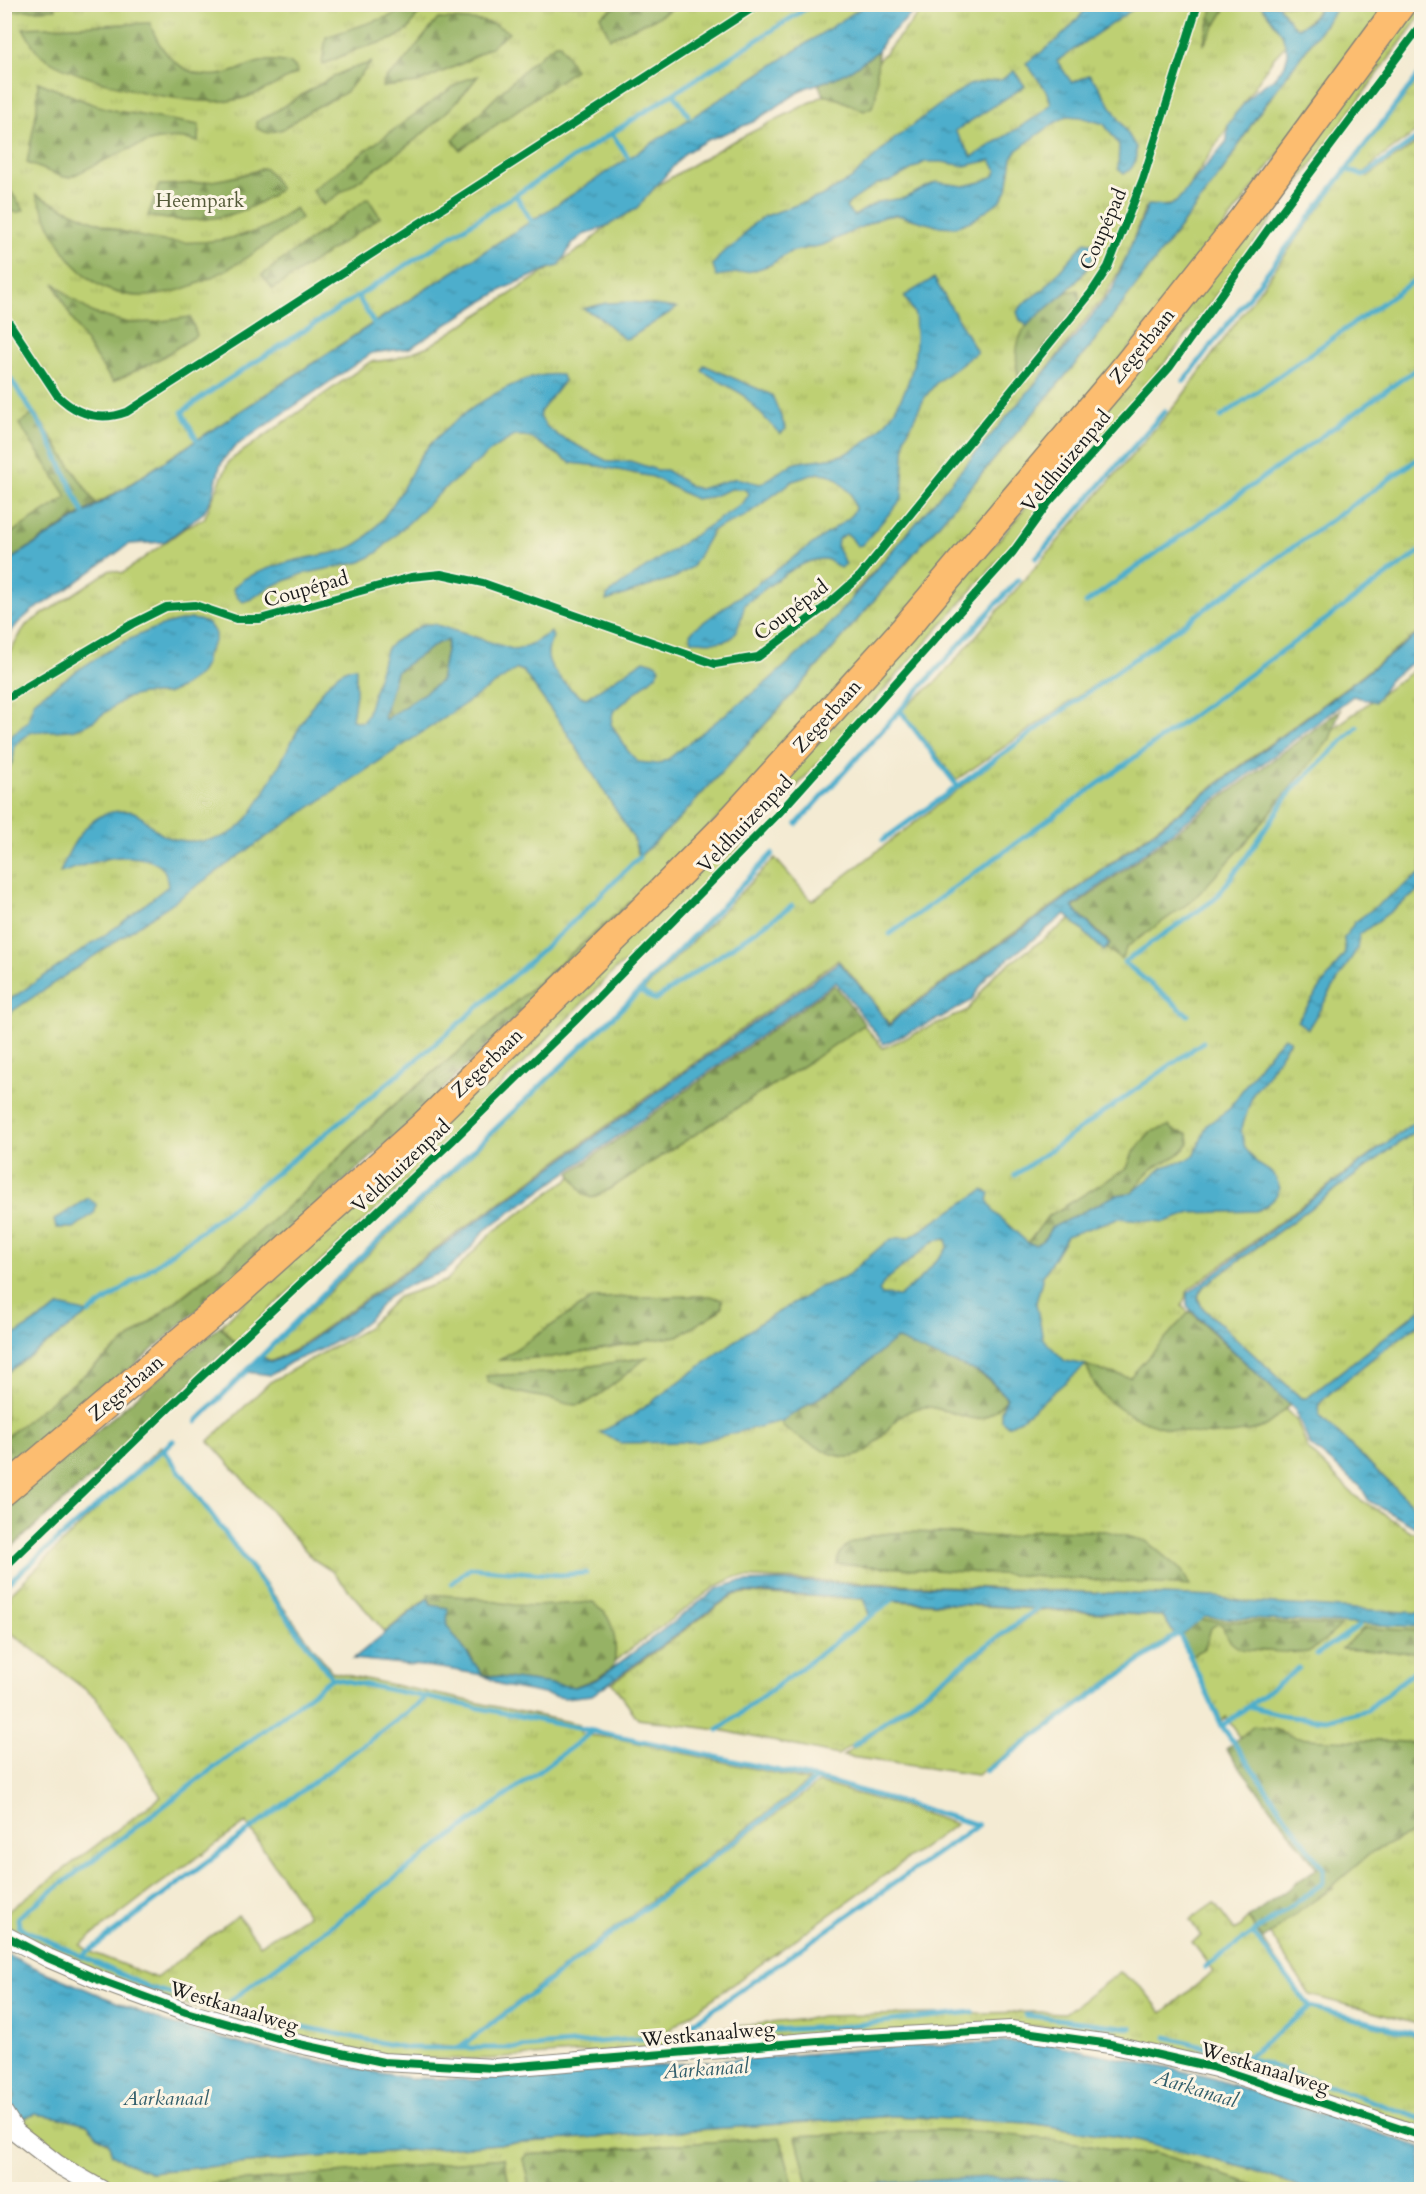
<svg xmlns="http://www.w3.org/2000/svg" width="1426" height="2194" viewBox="0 0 1426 2194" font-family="Cardo,serif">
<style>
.grass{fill:url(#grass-tufts);stroke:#6d7648;stroke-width:1.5;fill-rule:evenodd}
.forest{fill:url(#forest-firs);stroke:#596740;stroke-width:1.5}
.water{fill:url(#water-ripples);stroke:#346574;stroke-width:1.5;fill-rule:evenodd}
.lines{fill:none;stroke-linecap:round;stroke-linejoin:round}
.stream{stroke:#4daecc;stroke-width:5}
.street-casing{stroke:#888478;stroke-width:20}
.primary-casing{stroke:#888478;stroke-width:31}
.street{stroke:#fff;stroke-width:18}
.primary{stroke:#fcbd6f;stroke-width:28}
.cycleway-casing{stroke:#fcf5e5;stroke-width:11}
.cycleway{stroke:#00873e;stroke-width:8}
.labels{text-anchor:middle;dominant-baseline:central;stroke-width:6;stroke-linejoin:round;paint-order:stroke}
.park-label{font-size:20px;fill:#555b3a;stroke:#fcf5e5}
.street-label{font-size:20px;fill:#1c1c1c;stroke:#fcf5e5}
.water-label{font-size:21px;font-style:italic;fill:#325e6b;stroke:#fcf5e5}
</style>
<defs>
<pattern id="grass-tufts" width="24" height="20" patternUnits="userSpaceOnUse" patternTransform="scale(1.5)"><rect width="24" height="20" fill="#bed073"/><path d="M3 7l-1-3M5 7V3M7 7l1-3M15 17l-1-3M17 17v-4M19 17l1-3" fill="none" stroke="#a3b263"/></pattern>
<pattern id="forest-firs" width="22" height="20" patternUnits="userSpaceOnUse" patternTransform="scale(1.5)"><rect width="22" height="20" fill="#96b265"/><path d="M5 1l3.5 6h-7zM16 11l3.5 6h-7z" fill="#7a9052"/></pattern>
<pattern id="water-ripples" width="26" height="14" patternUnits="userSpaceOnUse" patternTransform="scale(1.5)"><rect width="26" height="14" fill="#4daecc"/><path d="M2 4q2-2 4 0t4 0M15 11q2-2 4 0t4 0" fill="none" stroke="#3f8da5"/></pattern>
</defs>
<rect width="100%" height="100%" fill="#fcf5e5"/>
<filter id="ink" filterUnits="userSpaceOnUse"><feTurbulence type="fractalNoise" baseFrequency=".0167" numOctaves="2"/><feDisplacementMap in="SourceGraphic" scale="12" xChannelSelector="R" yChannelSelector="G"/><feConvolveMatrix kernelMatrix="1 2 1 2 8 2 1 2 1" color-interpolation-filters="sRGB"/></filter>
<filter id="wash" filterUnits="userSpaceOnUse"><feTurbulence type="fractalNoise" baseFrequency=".008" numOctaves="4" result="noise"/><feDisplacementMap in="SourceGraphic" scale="24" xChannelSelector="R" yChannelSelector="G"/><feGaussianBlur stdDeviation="1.35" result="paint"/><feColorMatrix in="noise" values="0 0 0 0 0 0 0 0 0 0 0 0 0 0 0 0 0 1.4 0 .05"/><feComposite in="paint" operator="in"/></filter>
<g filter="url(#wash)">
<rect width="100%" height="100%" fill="#f4ebd3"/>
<path class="grass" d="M 5,5 L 867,5 L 375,322 L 126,487 L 96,504 L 93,499 L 63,517 L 5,566 Z
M 927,5 L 1323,5 L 1272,60 L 1177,204 L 1145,208 L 1126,258 L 1106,294 L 992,438 L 853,594 L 857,593 L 823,632 L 789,663 L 634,841 L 639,857 L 679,819 L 818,666 L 1089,348 L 1224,169 L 1256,117 L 1339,5 L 1390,5 L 1170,299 L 812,728 L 637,896 L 464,1047 L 390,1108 L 305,1191 L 253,1239 L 5,1438 L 5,1374 L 88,1313 L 5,1343 L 4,661 L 26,625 L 110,570 L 123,573 L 188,526 L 204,519 L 229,461 L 370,362 L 395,359 L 431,345 L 585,246 L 641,195 L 726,145 L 829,93 L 861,80 Z
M 1412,5 L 1421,5 L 1421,15 L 1181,343 L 1061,489 L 871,705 L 754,833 L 639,953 L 616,969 L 410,1178 L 235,1342 L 221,1326 L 970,571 L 1004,534 L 1078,442 Z
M 1421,76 L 1421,128 L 1380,158 L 1363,174 L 1348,169 Z
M 1421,140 L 1421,631 L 1058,902 L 900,1013 L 889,1024 L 872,999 L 838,960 L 294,1350 L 272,1361 L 262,1357 L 638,993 L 643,991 L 775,858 L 812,901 L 1003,755 L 1192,618 L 956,780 L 902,710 L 938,680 L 1178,402 L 1345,173 L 1348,171 L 1367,177 Z
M 1421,665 L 1421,1117 L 1188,1290 L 1182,1306 L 1297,1421 L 1308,1449 L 1356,1497 L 1412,1532 L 1421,1531 L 1421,2025 L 1310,1995 L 1268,1931 L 1333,1888 L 1332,1868 L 1226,1717 L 1222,1721 L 1190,1656 L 1197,1652 L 1177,1596 L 736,1577 L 715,1587 L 593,1677 L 427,1598 L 385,1632 L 332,1571 L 313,1559 L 209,1441 L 270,1382 L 366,1329 L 398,1297 L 446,1281 L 490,1234 L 836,992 L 883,1048 L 968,1010 L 994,975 Z
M 1421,1127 L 1421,1309 L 1307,1398 L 1301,1398 L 1203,1308 C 1197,1298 1197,1295 1204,1286 Z
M 1421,1322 L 1421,1513 L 1320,1416 L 1318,1409 L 1319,1404 L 1329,1394 L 1373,1358 Z
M 161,1446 L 332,1672 L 578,1724 L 581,1734 L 620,1739 L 809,1781 L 458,2047 L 430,2044 L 452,2049 L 494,2047 L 462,2047 L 683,1881 L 819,1783 L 904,1807 L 956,1824 L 662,2035 L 807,2019 L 821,2016 L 1036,2012 L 1065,2013 L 1120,1972 L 1143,1989 L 1162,2013 L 1214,1971 L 1192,1942 L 1201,1936 L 1190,1920 L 1214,1903 L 1235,1931 L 1248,1918 L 1309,2008 L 1421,2038 L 1421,2128 C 1316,2092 1211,2053 1101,2033 C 1063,2026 1025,2026 987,2025 L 489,2059 L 414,2059 L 335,2047 L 160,1997 L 74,1961 L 5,1925 L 4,1914 L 161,1797 L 126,1740 L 95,1697 L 5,1628 L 4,1600 ZM 246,1823 L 308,1915 L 260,1945 L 238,1915 L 156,1978 L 91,1952 L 80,1945 L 150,1891 Z
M 747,1593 L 864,1599 L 869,1615 L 718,1730 L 638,1719 L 612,1683 L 733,1595 Z
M 893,1601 L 1036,1609 L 838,1755 L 720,1730 Z
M 1038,1610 L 1163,1616 L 1174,1634 L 977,1775 L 843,1756 Z
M 4,2065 L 15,2098 L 8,2108 L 5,2101 Z
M 36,2114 L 68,2119 L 87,2124 L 98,2136 L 150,2172 L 302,2158 L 894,2116 L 1030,2123 L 1137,2140 L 1250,2169 L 1304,2189 L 1266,2189 L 1154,2152 L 1142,2156 L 1091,2145 L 973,2131 L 941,2130 L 796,2136 L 809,2187 L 794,2188 L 780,2137 L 526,2155 L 523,2159 L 530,2189 L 510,2189 L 503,2158 L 212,2185 L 215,2189 L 126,2189 L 82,2167 L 26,2129 L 12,2115 L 24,2118 Z"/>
<path class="forest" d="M 399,4 L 424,5 L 408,30 L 393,39 L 355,50 L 322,65 L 326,37 L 393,15 Z
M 5,5 L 54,5 L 56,9 L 9,11 Z
M 619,5 L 619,4 L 678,5 L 658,17 L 610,38 L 600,16 Z
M 1213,5 L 1228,5 L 1203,45 Z
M 438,19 C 462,20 490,17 509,33 L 491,47 L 463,63 L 417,83 L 382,87 L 385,79 L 400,66 Z
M 150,23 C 162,59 192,85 232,72 C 244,68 255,61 267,61 C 275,60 283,62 291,63 L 296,69 L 297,73 C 278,83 255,97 234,100 C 192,108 74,81 41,55 C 33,49 28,36 23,28 Z
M 555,44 L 560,44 L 575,70 L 460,150 L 453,140 L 458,134 L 530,64 Z
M 878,51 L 876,96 L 872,107 L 864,111 L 838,99 L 824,95 L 818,84 C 840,77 860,66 878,51 Z
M 372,62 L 345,93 L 311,110 L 283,129 L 268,133 L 258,129 L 256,122 C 285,107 312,87 341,73 C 351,68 362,66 372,62 Z
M 478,76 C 438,131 378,167 323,205 L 312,190 L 437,98 L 464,80 Z
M 38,82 L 92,104 L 117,111 L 199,125 L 198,142 C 154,128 109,160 70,177 L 63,177 L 27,163 L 37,109 Z
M 264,168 L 270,173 L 280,189 C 242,220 194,225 148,216 L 159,185 C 195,184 229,181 264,168 Z
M 4,182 L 24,210 C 18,214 10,211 5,208 Z
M 36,195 C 114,232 173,260 260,230 C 272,226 284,215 295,208 L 301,218 C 254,256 173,315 109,290 C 95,285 83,273 73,263 C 56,243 47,218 36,195 Z
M 368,198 L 380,217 L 369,225 L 273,289 L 262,275 Z
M 54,283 L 71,298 L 93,313 L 113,319 L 129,323 L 155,322 L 190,317 L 197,335 L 161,358 L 113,382 C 89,350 70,319 54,283 Z
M 1078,290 L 1081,302 L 1019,380 C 1016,367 1015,349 1020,337 C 1025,323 1052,301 1065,293 C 1069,291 1073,291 1078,290 Z
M 35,413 L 96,504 L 5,563 L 5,537 L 66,498 L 65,493 L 19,424 Z
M 448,639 L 440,682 L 385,720 L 384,715 L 396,672 L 438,643 Z
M 1340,710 L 1330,739 L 1243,846 L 1193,900 L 1127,947 L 1121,959 L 1107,949 L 1110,943 L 1073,908 Z
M 637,896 L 402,1130 L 5,1479 L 5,1438 L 227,1261 L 305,1191 L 390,1109 L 464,1047 Z
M 835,985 L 865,1024 L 809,1062 L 608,1190 L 592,1198 L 584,1195 L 570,1173 Z
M 1169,1126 L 1175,1131 L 1188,1134 L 1189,1143 C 1176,1161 1166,1159 1150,1171 C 1143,1176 1137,1186 1132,1193 L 1116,1195 L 1051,1228 L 1044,1240 L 1035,1245 L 1028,1243 L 1047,1217 L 1127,1168 L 1133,1153 L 1150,1132 Z
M 699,1296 L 711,1296 L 722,1300 L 722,1306 L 718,1312 L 678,1336 L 552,1357 L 499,1360 L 593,1298 Z
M 1190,1311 L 1290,1405 C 1282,1412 1274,1421 1265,1426 C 1260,1429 1253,1430 1248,1431 C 1204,1442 1132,1427 1101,1393 C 1094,1386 1090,1374 1086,1365 L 1102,1371 L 1130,1377 Z
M 220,1326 L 235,1342 L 102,1467 L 5,1553 L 5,1506 L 45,1475 Z
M 896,1339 C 937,1355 979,1362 1007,1399 C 978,1430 973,1417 938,1409 C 934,1408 929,1406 925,1407 C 877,1411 881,1480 821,1449 C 807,1442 793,1436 782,1425 L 782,1421 L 844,1382 Z
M 647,1357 C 636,1366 594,1402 583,1404 C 570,1407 559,1400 547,1398 C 527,1395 507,1391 488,1382 L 486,1376 L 554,1372 Z
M 1037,1530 L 1106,1531 L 1146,1541 L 1182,1571 L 1190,1586 L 837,1564 C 839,1515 972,1537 1005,1537 C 1015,1537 1027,1532 1037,1530 Z
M 428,1594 L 468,1597 L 514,1605 L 536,1606 L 593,1602 C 596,1605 601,1609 604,1612 C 615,1625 618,1651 613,1667 L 597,1678 L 574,1687 L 483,1675 L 431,1605 Z
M 1200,1620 L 1201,1620 L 1341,1626 C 1332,1633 1317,1648 1308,1652 C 1303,1654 1248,1650 1242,1649 C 1231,1645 1224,1636 1223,1625 L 1217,1624 L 1211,1628 L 1205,1648 L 1190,1656 L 1181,1635 Z
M 1364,1628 L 1421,1631 L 1421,1653 L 1341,1649 Z
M 1254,1726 C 1261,1728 1270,1728 1277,1730 C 1285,1733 1290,1737 1299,1738 C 1340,1743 1381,1738 1422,1744 L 1421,1829 L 1372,1852 L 1328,1890 L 1263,1939 L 1248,1918 L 1317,1868 L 1226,1749 Z
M 941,2130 C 991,2132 1041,2138 1090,2145 C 1111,2148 1133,2158 1154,2152 L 1266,2189 L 1115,2190 L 1067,2181 L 1018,2177 L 809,2187 L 796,2136 Z
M 780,2137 L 794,2188 L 530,2189 L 523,2159 L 526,2155 Z
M 504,2158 L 510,2189 L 215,2190 L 212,2184 Z"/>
<path class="water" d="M 867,4 L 921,5 L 884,40 L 878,51 L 851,70 L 835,78 L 805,88 L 753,122 L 705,141 L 685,153 L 637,208 L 609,225 L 583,235 L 572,244 L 559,266 L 548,269 L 505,288 L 480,303 L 410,348 L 372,353 L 237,445 L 226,456 L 220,466 L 212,498 L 203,513 L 164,542 L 129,544 L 60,594 L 33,610 L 18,623 L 5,639 L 5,563 L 126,487 L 375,322 Z
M 1089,5 L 1139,5 L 1057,61 L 1072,83 L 1089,75 L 1098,85 L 1136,147 C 1137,159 1135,168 1124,174 L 1118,169 L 1119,145 L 1104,124 L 1080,117 L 1067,116 L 1053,124 L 1017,150 L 1012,158 L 1007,190 L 1001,200 L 973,220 L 955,227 L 937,226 L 897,215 L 883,217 L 823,245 L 790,252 L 770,265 L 752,271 L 716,276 L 713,265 L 722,253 L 737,243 L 752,225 L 763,217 L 821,196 L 836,188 L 851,179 L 893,140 L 938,106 L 969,85 L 985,81 L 1001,80 L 1014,71 L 1025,86 L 955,131 L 972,157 L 1036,117 L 1051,104 L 1048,93 L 1026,63 C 1053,45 1069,31 1089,5 ZM 991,160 L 997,171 L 994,176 L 981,182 L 964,186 L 936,182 L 904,198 L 877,202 L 854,216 L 846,208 L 849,203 L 877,184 L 891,181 L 925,162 L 942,162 L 965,166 Z
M 1261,5 L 1278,5 L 1292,24 L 1297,28 L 1309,22 L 1323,5 L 1339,5 L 1256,117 L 1224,169 L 1089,348 L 818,666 L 679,819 L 639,857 L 634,839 L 564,728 L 523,671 L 517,669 L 275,831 L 171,904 L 5,1016 L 5,1003 L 119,925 L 168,886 C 167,882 167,876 165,872 C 156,855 118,855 102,860 C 88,863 75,869 60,873 C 70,846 88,812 120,811 C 124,811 130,811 134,812 C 144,817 152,829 163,835 C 183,845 219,843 237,829 C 272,802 313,667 356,667 L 356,694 L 352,720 L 362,722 L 367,715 L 386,650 L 393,642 L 424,624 L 434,624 L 515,650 L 528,646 L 551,632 L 553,637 C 550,643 547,649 548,656 C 549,669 574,696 586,698 L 644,660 L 657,664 L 660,669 L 656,675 L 613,712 L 611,724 L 628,751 L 638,762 L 658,764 L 668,759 L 768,681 L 823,632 L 1080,331 L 1112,290 L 1148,205 L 1168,206 L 1176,202 L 1227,141 L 1228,125 L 1235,114 L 1255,91 L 1273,79 L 1285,65 L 1288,54 L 1282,34 ZM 448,640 L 440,682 L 385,720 L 384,715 L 396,672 L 438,643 Z
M 1085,242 L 1094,244 C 1098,276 1046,304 1027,326 L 1020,320 L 1017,312 L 1025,302 L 1044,289 Z
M 934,278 L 977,352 L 937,382 L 925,397 L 905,437 L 902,499 L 862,545 L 857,546 L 850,536 L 846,534 L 838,539 L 837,548 L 846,564 L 840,568 C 837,566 832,562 828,560 C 807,552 762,592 745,604 C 735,641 735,644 696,641 L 692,640 L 690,634 L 694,629 L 850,517 L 855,509 L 851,494 L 837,479 L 828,474 L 818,473 L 793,481 L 745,516 L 713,530 L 692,567 L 676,577 L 606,601 L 607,596 L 621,584 L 743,503 L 749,494 L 744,489 L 731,489 L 711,497 L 695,499 L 653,477 L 598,466 L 571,463 L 533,439 L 524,436 L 514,436 L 496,447 L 443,490 L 377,553 L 361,562 L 302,574 L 270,587 L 251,599 L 243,602 L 237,597 L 233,589 C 239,580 249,576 259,572 C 276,565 294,560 312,557 C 330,553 348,552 363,540 C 382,523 397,500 409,477 C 413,471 415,463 420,457 C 445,422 517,369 562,375 L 564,381 L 540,412 L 540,417 L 546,426 L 559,436 L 609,462 L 630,461 L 657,470 L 666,470 L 692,487 L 699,489 L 736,478 L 760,484 C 772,478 787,464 800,462 C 819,458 836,460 853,450 C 893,428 917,379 916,334 C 915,329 916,321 915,316 C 913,309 907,302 904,296 Z
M 631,302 L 677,308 L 630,338 L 624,339 L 598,316 L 583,309 L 606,303 Z
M 704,365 L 772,395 L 786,429 L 780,434 L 742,394 L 702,371 Z
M 191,619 L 199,620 L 209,624 L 215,633 L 215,640 L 206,656 L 206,663 L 199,675 L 180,688 L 167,694 L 142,694 L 126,698 L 89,724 L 72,730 L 31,732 L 15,745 L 13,760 L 5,777 L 5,736 L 10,737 L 28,721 L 34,701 L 39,697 C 86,665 133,628 191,619 Z
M 1421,632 L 1421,657 L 1391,678 L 1375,702 L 1353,696 L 1072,907 L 1109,944 L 1104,951 L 1065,914 L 987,976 L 971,1001 L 940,1018 L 884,1044 L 836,982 L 485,1230 L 467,1252 L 444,1272 L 413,1283 L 389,1296 L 370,1318 L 351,1333 L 322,1349 L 291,1362 L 271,1375 L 246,1372 L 261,1357 L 272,1362 L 294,1352 L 839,962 L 871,999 L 889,1026 L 900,1015 L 1059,903 Z
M 1421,873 L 1421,889 L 1359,935 L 1357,949 L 1308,1029 L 1297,1021 L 1345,953 L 1344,938 L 1355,922 Z
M 1284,1037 L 1290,1040 L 1267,1076 L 1253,1093 L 1241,1131 L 1245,1148 L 1258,1164 L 1274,1174 L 1280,1188 C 1275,1200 1268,1206 1256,1211 L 1191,1213 L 1165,1222 L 1118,1218 L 1067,1236 L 1043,1276 L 1036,1303 L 1043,1339 L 1065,1361 L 1086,1365 L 1020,1420 L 1008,1426 L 1001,1420 L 1001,1411 L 1007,1398 C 985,1370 971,1369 940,1358 C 925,1353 911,1345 896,1339 L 844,1382 L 782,1421 L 698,1442 L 620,1443 L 600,1432 L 632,1416 L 761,1322 L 803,1298 L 817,1288 L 844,1278 L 885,1243 L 896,1238 L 909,1238 L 983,1190 L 990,1193 L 988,1201 L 994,1212 L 1028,1243 L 1035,1245 L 1044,1240 L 1051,1228 L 1116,1195 L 1132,1193 L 1163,1167 L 1189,1159 L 1195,1154 L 1207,1125 L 1229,1109 L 1261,1063 ZM 946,1239 L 948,1247 L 920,1279 L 900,1296 L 882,1295 L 879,1291 L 884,1282 L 934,1241 Z
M 1421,1117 L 1421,1127 L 1204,1286 C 1197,1295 1196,1298 1203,1308 L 1301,1398 L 1307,1398 L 1421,1309 L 1421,1322 L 1373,1358 L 1329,1394 L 1319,1404 L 1318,1409 L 1320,1416 L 1421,1513 L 1421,1533 L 1417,1528 L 1369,1501 L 1361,1487 L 1310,1445 L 1295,1410 L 1187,1306 L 1187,1294 Z
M 88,1198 L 96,1204 L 95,1212 L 74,1228 L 56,1228 L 54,1220 Z
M 60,1306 L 89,1313 L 5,1374 L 5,1341 Z
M 779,1581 L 1216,1597 L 1246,1602 L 1421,1613 L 1421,1627 L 1201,1617 L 1174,1634 L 1163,1616 L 888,1600 L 869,1615 L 864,1599 L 746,1592 L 733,1594 L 592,1695 L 564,1698 L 503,1686 L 483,1675 L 441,1668 L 353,1659 L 428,1598 L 431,1605 L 448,1608 L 447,1626 L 483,1675 L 575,1687 L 598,1679 L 717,1589 L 738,1582 Z
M 4,1953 L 40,1970 L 164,2022 L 261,2050 L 408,2078 L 474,2080 L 909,2046 L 1008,2042 L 1050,2044 L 1205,2076 L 1421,2147 L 1421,2189 L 1304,2189 L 1250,2169 L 1137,2140 L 1030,2123 L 894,2116 L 302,2158 L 150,2172 L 122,2160 L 112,2154 L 108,2142 L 98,2136 L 87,2124 L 68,2119 L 36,2114 L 24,2118 L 12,2115 L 8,2108 L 15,2097 L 4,2065 Z
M 990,2177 L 1067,2181 L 1115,2189 L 780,2189 Z"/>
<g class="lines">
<path class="stream" d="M 674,94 L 688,115
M 612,134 L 628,157
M 1346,169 L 1363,176 L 1422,135
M 516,196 L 532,222
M 358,297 L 375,325
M 4,369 L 46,433 L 83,512
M 1184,381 L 1422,71
M 1221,417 L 1422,275
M 196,439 L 182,412 L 221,384 L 813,4
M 1036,558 L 1165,411
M 1086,603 L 1422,365
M 900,710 L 958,787
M 797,824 L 1018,580
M 883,840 L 1137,657 L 1422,456
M 890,934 L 1422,550
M 640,991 L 655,1000 L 792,906
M 1188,1015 L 1124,962 L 1215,899 L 1247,856 L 1291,791 L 1357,727
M 1015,1175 L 1203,1042
M 89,1313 C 202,1233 310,1148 417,1059 C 493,995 569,929 639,857
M 197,1421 L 334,1283 L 640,991 L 772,854
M 163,1449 L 332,1678 L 18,1917 L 19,1927 L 150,1988 L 269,2020 L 407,2048 L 520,2048 L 649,2038
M 452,1583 L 470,1568 L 559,1575 L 586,1573
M 4,1586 L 173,1441
M 1179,1633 L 1222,1726 L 1323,1869 L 1323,1883 L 1205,1967
M 1317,1654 L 1359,1626
M 332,1678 L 661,1745 L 830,1782 L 978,1825 L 689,2026
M 1249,1706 L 1291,1717 L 1326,1720 L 1367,1710 L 1422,1665
M 1222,1726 L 1299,1668
M 718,1730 L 892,1600
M 853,1746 L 1037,1608
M 986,1771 L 1201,1617
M 1253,1933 L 1310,2007 L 1422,2036
M 82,1956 L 427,1697
M 222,2007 L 593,1731
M 1025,2015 L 1131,2028
M 704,2033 L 836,2027 L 973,2012
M 1167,2037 L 1247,2057 L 1422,2119
M 461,2047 L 817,1779
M 1247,2057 L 1310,2007"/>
</g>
</g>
<g filter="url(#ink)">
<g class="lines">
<defs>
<path id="street" d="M 4,1935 L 48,1958 L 104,1982 L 186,2012 L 299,2044 L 383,2062 L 495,2068 L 831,2040 L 1011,2030 L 1110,2044 L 1216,2068 L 1422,2136
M 4,2113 L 16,2132 L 57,2164 L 102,2190"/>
<path id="primary" d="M 4,1491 L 228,1301 L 421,1128 L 638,915 L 728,824 L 903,631 L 1121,373 L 1243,219 L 1401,4"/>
</defs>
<use href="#street" class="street-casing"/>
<use href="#primary" class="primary-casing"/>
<use href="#street" class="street"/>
<use href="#primary" class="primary"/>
<defs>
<path id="cycleway" d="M 4,315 L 57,395 C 77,415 100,422 127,412 L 759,4
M 4,700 L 132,624 L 166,607 L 195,605 L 236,619 L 260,619 L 411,577 L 441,574 L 483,583 L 715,664 L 758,657 L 825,607 L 860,576 L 1091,293 L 1108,267 L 1143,179 L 1198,4
M 4,1568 L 197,1381 L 451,1142 L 576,1020 L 779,813 L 1013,552 L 1049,502 L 1170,367 L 1269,228 L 1422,24
M 4,1935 L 48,1958 L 104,1982 L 186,2012 L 299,2044 L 383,2062 L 495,2068 L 831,2040 L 1011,2030 L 1110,2044 L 1216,2068 L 1422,2136"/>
</defs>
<use href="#cycleway" class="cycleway-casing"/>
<use href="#cycleway" class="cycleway"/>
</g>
</g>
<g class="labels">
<g class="park-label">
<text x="200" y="200">Heempark</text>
</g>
<g class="street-label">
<text transform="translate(1103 229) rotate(-66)">Coupépad</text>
<text transform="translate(1142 346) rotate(-51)">Zegerbaan</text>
<text transform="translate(1066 461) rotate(-50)">Veldhuizenpad</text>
<text transform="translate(306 589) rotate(-16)">Coupépad</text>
<text transform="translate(791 610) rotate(-37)">Coupépad</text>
<text transform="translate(827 716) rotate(-48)">Zegerbaan</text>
<text transform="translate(745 824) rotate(-46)">Veldhuizenpad</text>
<text transform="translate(487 1063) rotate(-44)">Zegerbaan</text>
<text transform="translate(401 1166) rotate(-43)">Veldhuizenpad</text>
<text transform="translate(126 1388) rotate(-40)">Zegerbaan</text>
<text transform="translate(234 2007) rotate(17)">Westkanaalweg</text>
<text transform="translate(708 2034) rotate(-5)">Westkanaalweg</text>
<text transform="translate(1265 2068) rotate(17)">Westkanaalweg</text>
</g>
<g class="water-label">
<text transform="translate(706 2069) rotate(-4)">Aarkanaal</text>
<text transform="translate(1196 2089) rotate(17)">Aarkanaal</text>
<text x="166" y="2098">Aarkanaal</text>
</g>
</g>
<rect width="1426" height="2194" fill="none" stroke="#fcf5e5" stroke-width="24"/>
</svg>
